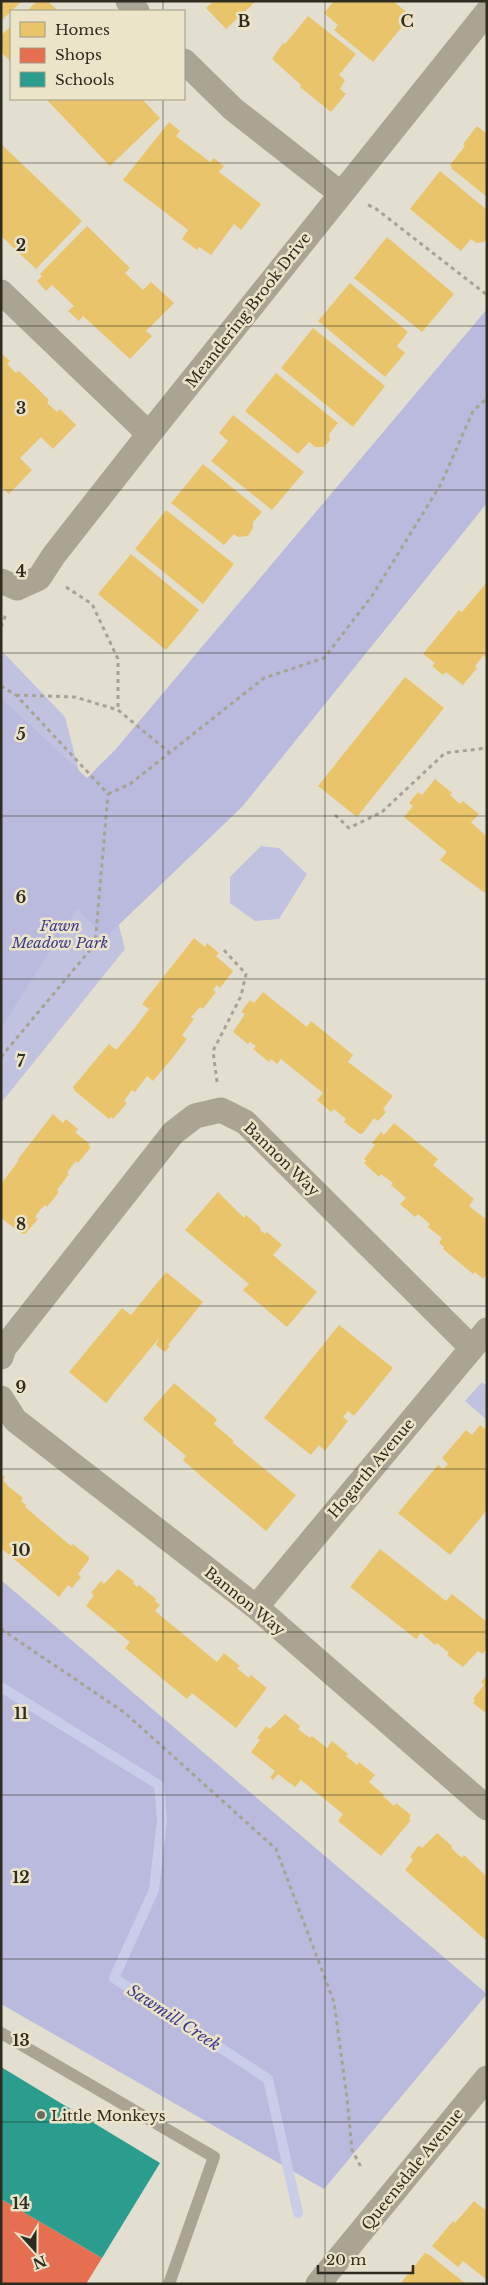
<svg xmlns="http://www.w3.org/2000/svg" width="488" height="2285" viewBox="0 0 488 2285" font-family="'Libre Baskerville',serif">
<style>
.green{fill:#c1c2e0}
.forest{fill:#b9badd}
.homes{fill:#e9c46a}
.shops{fill:#e76f51}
.schools{fill:#2a9d8f}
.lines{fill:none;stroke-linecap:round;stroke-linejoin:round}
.stream{stroke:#cacde9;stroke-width:10}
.path{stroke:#a7a394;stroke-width:3;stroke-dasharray:4 4;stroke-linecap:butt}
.lane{stroke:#a9a493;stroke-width:12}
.street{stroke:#a9a493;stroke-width:25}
.grid{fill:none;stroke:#2e2c21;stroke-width:1;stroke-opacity:0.55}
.poi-dot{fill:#6d6b5e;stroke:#ebe4c8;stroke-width:2}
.labels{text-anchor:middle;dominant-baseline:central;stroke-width:5;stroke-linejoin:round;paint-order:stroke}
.street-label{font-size:15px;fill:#2e2c21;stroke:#ebe4c8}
.park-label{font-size:15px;font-style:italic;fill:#3e3a91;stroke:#ebe4c8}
.poi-label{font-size:15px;fill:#2e2c21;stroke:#ebe4c8;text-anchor:start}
.water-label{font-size:16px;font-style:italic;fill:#3d3991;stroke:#ebe4c8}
.grid-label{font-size:16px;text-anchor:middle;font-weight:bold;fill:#2e2c21;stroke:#ebe4c8;stroke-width:5;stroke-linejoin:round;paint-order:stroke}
</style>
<rect width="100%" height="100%" fill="#e3dfd0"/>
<path class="green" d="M 1,650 L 65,717 L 125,949 L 1,1103 Z
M 261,846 L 279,848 L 307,874 L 279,919 L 255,921 L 230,903 L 230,877 Z
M 482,1382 L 487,1386 L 487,1420 L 465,1401 Z"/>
<path class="forest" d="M 487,309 L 487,503 L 242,807 L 105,938 L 77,909 L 1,1028 L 1,698 L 87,778 L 115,750 Z
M 1,1580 L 487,1994 L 324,2189 L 1,2004 Z"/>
<path class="homes" d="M 1,1 L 22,1 L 1,21 Z
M 37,1 L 48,1 L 58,11 L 27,11 Z
M 214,1 L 256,1 L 226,29 L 206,8 Z
M 334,1 L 393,1 L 411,16 L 373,62 L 334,30 L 338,25 L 324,13 Z
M 308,16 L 356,54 L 339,75 L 345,80 L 340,89 L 346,94 L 331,112 L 300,87 L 301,85 L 272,59 L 283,43 L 285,44 Z
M 11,26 L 11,62 L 1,52 L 1,35 Z
M 46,99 L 142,99 L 160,118 L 110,166 Z
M 169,122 L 180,131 L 176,136 L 210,162 L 214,158 L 224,166 L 219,172 L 261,204 L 241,230 L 234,224 L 211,255 L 199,247 L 197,250 L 182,239 L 188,230 L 123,180 Z
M 477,126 L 487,134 L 487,197 L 451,168 L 452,167 L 450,165 L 465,146 L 463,144 Z
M 1,144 L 82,221 L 36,269 L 1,236 Z
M 440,171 L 487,210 L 487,239 L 484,242 L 476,243 L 471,239 L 461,251 L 410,209 Z
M 87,226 L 130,268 L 125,273 L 143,290 L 151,282 L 174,303 L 146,331 L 152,336 L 130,359 L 83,316 L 79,321 L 68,311 L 74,306 L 52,285 L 46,291 L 37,281 L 42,276 L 40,274 Z
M 387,237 L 454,294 L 422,332 L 354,278 Z
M 350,283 L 408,332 L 397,346 L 405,353 L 385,377 L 318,321 Z
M 313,328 L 385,386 L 353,427 L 281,368 Z
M 1,353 L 10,361 L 7,364 L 16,373 L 19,371 L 35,386 L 49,400 L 47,403 L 57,412 L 60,409 L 76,425 L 53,449 L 41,437 L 20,458 L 32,470 L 9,494 L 1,487 Z
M 276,373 L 338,423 L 329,434 L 330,440 L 324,447 L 315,447 L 309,442 L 298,454 L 245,411 Z
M 233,415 L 304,472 L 272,510 L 211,461 L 228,441 L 219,433 Z
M 203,464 L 262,512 L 253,522 L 253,528 L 248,536 L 238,537 L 234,534 L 224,545 L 171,503 Z
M 166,510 L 234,564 L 203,604 L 135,549 Z
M 131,554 L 199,610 L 166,650 L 98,594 Z
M 487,582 L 487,655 L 485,657 L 484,655 L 475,666 L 477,668 L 463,685 L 446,672 L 443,675 L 432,666 L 435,663 L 423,654 L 459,610 L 462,612 Z
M 405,677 L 444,708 L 357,817 L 318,786 Z
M 435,779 L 452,793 L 450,795 L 460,804 L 463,801 L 479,814 L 471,822 L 487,837 L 487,891 L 485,893 L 440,860 L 447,852 L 404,817 L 413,806 L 409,803 L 418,792 L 422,795 Z
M 194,938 L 205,947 L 207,943 L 219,953 L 216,956 L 233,971 L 220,988 L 217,985 L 213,990 L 216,992 L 203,1009 L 200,1007 L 191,1017 L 194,1019 L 182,1035 L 187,1039 L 170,1061 L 153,1081 L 147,1076 L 135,1092 L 132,1090 L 124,1101 L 127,1103 L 113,1119 L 111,1117 L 109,1119 L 75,1091 L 73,1087 L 109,1044 L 116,1050 L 133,1030 L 149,1009 L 142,1004 Z
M 263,992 L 307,1027 L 311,1021 L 353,1055 L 348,1062 L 393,1096 L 383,1109 L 386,1112 L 378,1121 L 374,1118 L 363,1133 L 360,1134 L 344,1122 L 346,1119 L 334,1109 L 331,1112 L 317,1100 L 323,1093 L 281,1059 L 277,1064 L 271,1059 L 269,1062 L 253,1049 L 256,1046 L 250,1042 L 248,1044 L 233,1032 L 245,1014 L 241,1012 L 250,1000 L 254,1003 Z
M 53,1114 L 63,1123 L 66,1119 L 78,1129 L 75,1132 L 90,1144 L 88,1145 L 91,1147 L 78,1163 L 76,1161 L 71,1167 L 67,1173 L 69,1174 L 57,1190 L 59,1192 L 47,1207 L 45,1205 L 40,1210 L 35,1217 L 38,1219 L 25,1234 L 22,1234 L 1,1218 L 1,1184 L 19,1160 L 18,1159 Z
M 394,1123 L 438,1159 L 433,1165 L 474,1199 L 469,1206 L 487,1220 L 487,1274 L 483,1279 L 475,1272 L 473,1274 L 443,1249 L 444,1247 L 439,1243 L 442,1238 L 428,1227 L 430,1224 L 418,1214 L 415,1217 L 400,1204 L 406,1198 L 391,1185 L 393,1183 L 381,1174 L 379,1177 L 364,1163 L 366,1161 L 364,1159 L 375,1145 L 372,1143 L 381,1132 L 384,1135 Z
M 218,1192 L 244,1218 L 246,1215 L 261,1228 L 260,1230 L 265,1234 L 267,1232 L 282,1245 L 273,1255 L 317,1292 L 287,1327 L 243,1290 L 249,1284 L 185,1230 Z
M 166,1272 L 203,1302 L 168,1345 L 170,1346 L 165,1352 L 156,1345 L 159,1338 L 106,1403 L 69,1372 L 122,1308 L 131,1315 Z
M 339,1325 L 393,1368 L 354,1416 L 348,1411 L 343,1417 L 348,1421 L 325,1451 L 319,1445 L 311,1455 L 264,1418 Z
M 174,1383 L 217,1419 L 214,1424 L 234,1441 L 232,1442 L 296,1495 L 266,1531 L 203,1478 L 183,1460 L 186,1456 L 143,1419 Z
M 480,1425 L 487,1430 L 487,1510 L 450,1555 L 398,1513 L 438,1465 L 443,1469 L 448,1464 L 442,1458 L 466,1430 L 472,1435 Z
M 1,1474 L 5,1477 L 3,1480 L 8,1486 L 23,1498 L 21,1501 L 26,1505 L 25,1507 L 71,1546 L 73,1544 L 89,1557 L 89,1560 L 78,1574 L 81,1577 L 72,1588 L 68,1585 L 59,1597 L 1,1548 Z
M 380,1549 L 446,1601 L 452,1594 L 487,1622 L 487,1649 L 482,1654 L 478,1651 L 463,1667 L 447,1655 L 449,1653 L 437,1643 L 435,1645 L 421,1633 L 416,1639 L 350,1587 Z
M 118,1569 L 134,1581 L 133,1583 L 137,1587 L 139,1585 L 156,1599 L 155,1601 L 160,1605 L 155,1611 L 217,1662 L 224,1653 L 240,1666 L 237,1668 L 249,1678 L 251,1675 L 267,1688 L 236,1728 L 192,1693 L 187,1699 L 125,1648 L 130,1642 L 86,1606 L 94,1595 L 91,1593 L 101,1581 L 104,1584 Z
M 487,1675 L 487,1714 L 473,1703 L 475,1700 L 473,1699 L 484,1685 L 481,1682 Z
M 285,1714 L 300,1726 L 298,1729 L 310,1738 L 312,1736 L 327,1748 L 332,1741 L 348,1754 L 346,1756 L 351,1760 L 357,1765 L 359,1762 L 375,1775 L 369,1782 L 384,1795 L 383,1796 L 394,1806 L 396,1803 L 411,1815 L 409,1819 L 411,1820 L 381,1856 L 338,1821 L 343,1814 L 301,1780 L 295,1787 L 278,1774 L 273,1780 L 270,1777 L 275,1771 L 251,1752 L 260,1740 L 257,1738 L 266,1726 L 270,1729 Z
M 437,1833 L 452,1846 L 451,1848 L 462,1858 L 464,1855 L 487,1877 L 487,1941 L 405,1870 L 413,1860 L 410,1857 L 419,1845 L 422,1848 Z
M 474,2201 L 487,2211 L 487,2280 L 463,2261 L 458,2267 L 432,2246 L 453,2221 L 455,2223 Z
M 425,2253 L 431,2256 L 466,2284 L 400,2284 Z"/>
<path class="shops" d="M 1,2199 L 102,2258 L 86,2284 L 1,2284 Z"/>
<path class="schools" d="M 1,2067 L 160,2163 L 102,2258 L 1,2199 Z"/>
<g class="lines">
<path class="stream" d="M 1,1687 L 159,1785 L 162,1820 L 154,1890 L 114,1978 L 268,2079 L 298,2213"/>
<path class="path" d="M 368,205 L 375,208 L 487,295
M 66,587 L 92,604 L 118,659 L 118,710
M 1,627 L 6,614
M 1,686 L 16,695 L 108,794
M 16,695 L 75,697 L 118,710 L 169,752
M 108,794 L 130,784 L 264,678 L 324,658 L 372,596 L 441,484 L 473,411 L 487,398
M 335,815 L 349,828 L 382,812 L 445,753 L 487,748
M 1,1057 L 95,944 L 108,794
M 217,1082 L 213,1051 L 241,996 L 246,974 L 223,949
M 1,1629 L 125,1713 L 276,1849 L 334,2002 L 347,2098 L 352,2150 L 362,2169"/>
<path class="lane" d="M 1,2033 L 214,2157 L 169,2284"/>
<path class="street" d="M 128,1 L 137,11
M 184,61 L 233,109 L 340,193
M 1,292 L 149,434
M 1,581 L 17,588 L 39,578 L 54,555 L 149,434 L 487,12
M 1,1357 L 4,1348 L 173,1133 L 195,1116 L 221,1110 L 245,1122 L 471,1347
M 1,1398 L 15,1420 L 256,1607 L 487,1808
M 256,1607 L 487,1330
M 318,2284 L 487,2078"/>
</g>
<path class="grid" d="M 163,1 L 163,11M 325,1 L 325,2284M 163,99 L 163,2284M 1,163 L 487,163M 1,326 L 487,326M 1,490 L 487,490M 1,653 L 487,653M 1,816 L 487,816M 1,979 L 487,979M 1,1142 L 487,1142M 1,1306 L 487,1306M 1,1469 L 487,1469M 1,1632 L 487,1632M 1,1795 L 487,1795M 1,1959 L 487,1959M 1,2122 L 487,2122"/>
<circle class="poi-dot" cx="41" cy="2115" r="5"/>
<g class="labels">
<g class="street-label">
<text transform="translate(248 310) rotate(-52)">Meandering Brook Drive</text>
<text transform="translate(282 1159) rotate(44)">Bannon Way</text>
<text transform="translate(371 1468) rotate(-50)">Hogarth Avenue</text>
<text transform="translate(245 1601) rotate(39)">Bannon Way</text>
<text transform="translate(412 2169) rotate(-51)">Queensdale Avenue</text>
</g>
<g class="park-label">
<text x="60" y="925">Fawn<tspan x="60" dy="17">Meadow Park</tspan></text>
</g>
<g class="poi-label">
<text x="51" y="2115">Little Monkeys</text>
</g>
<g class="water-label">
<text transform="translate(174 2017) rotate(33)">Sawmill Creek</text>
</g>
</g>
<g class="grid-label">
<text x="244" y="27">B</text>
<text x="407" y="27">C</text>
<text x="21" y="251">2</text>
<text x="21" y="414">3</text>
<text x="21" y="577">4</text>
<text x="21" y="740">5</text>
<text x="21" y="903">6</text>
<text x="21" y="1067">7</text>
<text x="21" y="1230">8</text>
<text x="21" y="1393">9</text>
<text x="21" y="1556">10</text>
<text x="21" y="1719">11</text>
<text x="21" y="1883">12</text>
<text x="21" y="2046">13</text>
<text x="21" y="2209">14</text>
</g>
<rect width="488" height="2285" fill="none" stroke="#2e2c21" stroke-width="5"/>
<rect x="10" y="10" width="175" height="90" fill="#ebe4c8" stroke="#9f9a85"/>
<rect x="20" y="22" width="25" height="15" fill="#e9c46a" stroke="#9f9a85"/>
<text x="55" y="35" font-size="15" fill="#2e2c21">Homes</text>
<rect x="20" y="48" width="25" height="15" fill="#e76f51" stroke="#9f9a85"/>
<text x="55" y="60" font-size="15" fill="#2e2c21">Shops</text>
<rect x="20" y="72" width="25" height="15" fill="#2a9d8f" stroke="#9f9a85"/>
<text x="55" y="85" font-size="15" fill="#2e2c21">Schools</text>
<g transform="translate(35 2250) rotate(159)" stroke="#ebe4c8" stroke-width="4" paint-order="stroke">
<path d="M0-4L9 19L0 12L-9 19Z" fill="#2e2c21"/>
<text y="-8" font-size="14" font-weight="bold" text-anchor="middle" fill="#2e2c21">N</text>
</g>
<path d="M318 2265v8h95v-8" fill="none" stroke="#2e2c21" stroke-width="2.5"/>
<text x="326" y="2265" font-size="15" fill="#2e2c21" stroke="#ebe4c8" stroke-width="4" paint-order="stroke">20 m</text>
</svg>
